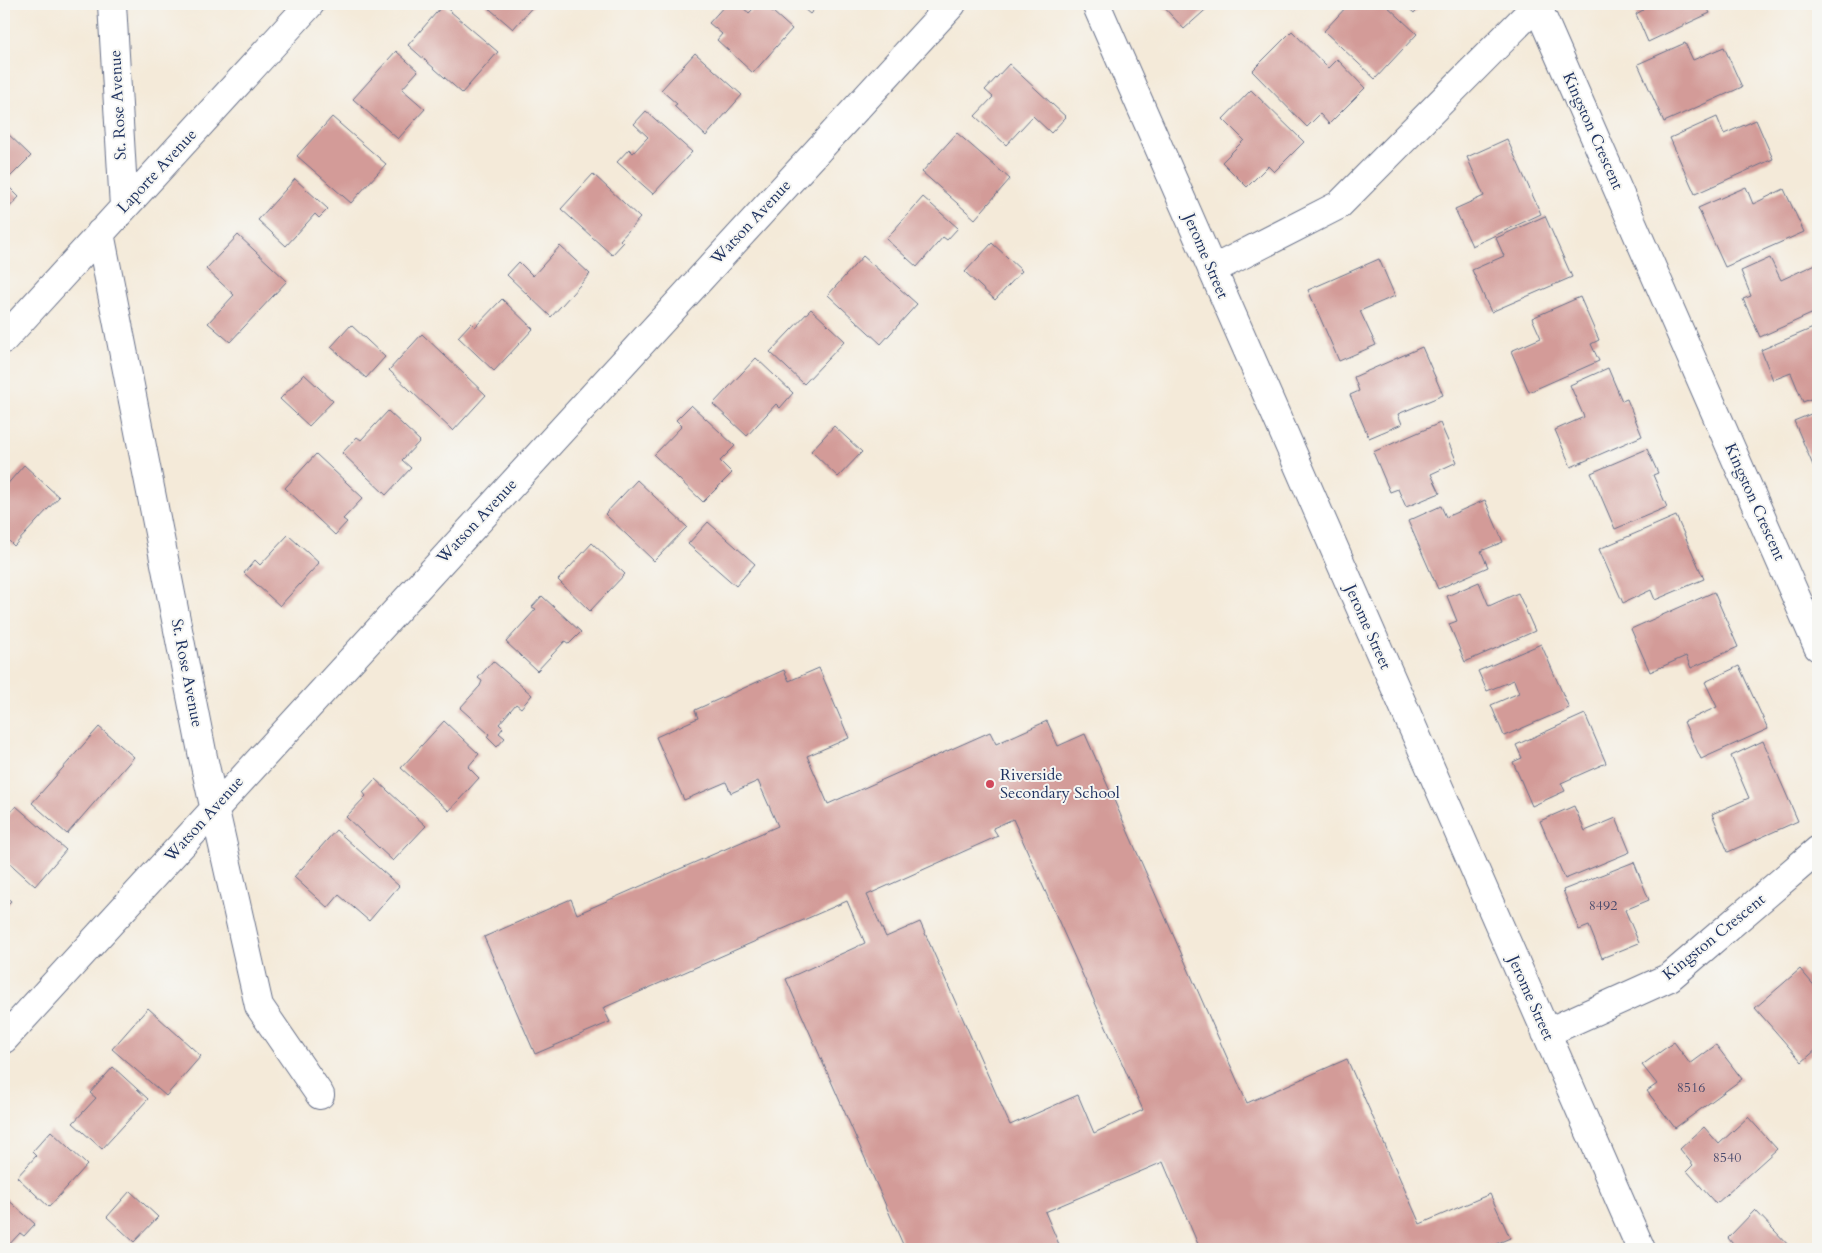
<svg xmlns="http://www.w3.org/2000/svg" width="1822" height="1253" viewBox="0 0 1822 1253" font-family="Cardo,serif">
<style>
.building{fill:#d39b98;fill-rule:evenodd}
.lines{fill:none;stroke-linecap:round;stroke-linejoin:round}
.minor-casing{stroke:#677089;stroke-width:30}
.minor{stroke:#fff;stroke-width:28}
.poi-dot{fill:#d1495b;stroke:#f6f6f2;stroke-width:2}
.labels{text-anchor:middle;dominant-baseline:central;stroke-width:4;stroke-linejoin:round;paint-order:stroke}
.number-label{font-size:14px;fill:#494a6c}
.street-label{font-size:16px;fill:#1b2f5e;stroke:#f6f6f2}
.poi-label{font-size:16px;fill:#1b2f5e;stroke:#f6f6f2;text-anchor:start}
</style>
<rect width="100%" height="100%" fill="#f6f6f2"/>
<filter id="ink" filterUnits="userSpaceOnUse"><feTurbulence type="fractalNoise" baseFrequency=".02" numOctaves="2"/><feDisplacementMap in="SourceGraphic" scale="10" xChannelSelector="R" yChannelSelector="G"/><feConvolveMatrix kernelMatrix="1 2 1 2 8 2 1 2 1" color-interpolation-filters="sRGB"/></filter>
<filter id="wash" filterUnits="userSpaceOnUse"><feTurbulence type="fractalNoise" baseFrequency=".0096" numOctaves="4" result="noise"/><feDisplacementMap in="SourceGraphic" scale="20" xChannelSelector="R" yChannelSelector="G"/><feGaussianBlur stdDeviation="1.12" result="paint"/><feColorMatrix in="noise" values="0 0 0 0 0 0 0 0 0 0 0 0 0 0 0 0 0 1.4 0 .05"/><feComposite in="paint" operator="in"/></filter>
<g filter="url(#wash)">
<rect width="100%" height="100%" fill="#f4ead9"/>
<g id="blocks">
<path class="building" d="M 484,4 L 535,4 L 513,29 Z
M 726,4 L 738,4 L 749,13 L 758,4 L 764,4 L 792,29 L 753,73 L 717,40 L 722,34 L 709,23 Z
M 798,4 L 828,4 L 823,10 L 818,5 L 810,14 Z
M 1161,4 L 1212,4 L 1184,29 Z
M 1349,4 L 1385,4 L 1417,34 L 1375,79 L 1324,31 Z
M 1404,4 L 1422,4 L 1414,13 Z
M 1640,4 L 1705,4 L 1710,13 L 1648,42 L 1636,14 L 1643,10 Z
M 443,5 L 498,52 L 462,93 L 408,45 Z
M 1292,31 L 1328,68 L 1337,59 L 1365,88 L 1329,124 L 1320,114 L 1307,127 L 1252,71 Z
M 1685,43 L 1693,60 L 1724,47 L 1742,87 L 1664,122 L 1638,64 Z
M 396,51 L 418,71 L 402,89 L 425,109 L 398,139 L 353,99 Z
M 695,53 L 742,95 L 706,136 L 674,106 L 677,104 L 661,90 Z
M 1009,64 L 1066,117 L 1051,133 L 1033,116 L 1006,145 L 975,116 L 993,97 L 985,90 Z
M 1251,90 L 1304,142 L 1274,172 L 1268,166 L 1247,187 L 1222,162 L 1244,140 L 1223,119 Z
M 646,111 L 692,152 L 653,194 L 617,162 L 629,149 L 633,153 L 648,137 L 634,124 Z
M 332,117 L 386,164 L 351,203 L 297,156 Z
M 1717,117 L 1724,134 L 1756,120 L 1773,159 L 1695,194 L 1670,138 Z
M 4,130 L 31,156 L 10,177 L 4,172 Z
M 957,133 L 1010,179 L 975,219 L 922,172 Z
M 1507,139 L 1541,214 L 1472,246 L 1455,209 L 1484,196 L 1467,157 Z
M 593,174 L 640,218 L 620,240 L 623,243 L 612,255 L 561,209 Z
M 295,179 L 328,209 L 319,218 L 315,214 L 286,246 L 258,220 Z
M 4,182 L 19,197 L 4,213 Z
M 1746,187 L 1753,204 L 1784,189 L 1804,232 L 1725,267 L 1698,208 Z
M 923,197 L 958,228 L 947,240 L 943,237 L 917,267 L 886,239 Z
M 1545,216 L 1572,277 L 1491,312 L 1472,270 L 1504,256 L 1496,238 Z
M 238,235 L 287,281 L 230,342 L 208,323 L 234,295 L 206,269 Z
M 992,243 L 1022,271 L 995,300 L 965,272 Z
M 560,246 L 590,274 L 551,317 L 507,275 L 519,262 L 533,276 Z
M 863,256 L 917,304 L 881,344 L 828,295 Z
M 1770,258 L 1781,280 L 1818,263 L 1818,311 L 1760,337 L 1743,299 L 1751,296 L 1741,271 Z
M 1379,259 L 1395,296 L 1360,311 L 1376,345 L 1339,361 L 1308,290 Z
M 1580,297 L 1599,340 L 1591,344 L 1599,361 L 1529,392 L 1511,351 L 1541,338 L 1532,318 Z
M 502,299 L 533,329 L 494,371 L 458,337 L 471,323 L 475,327 Z
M 811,309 L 845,341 L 804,384 L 770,352 Z
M 351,325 L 385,357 L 366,378 L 331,347 Z
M 1818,326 L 1818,396 L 1803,402 L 1791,373 L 1773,380 L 1761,350 Z
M 422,334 L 486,395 L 453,431 L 389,370 Z
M 1422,347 L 1443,395 L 1398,414 L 1402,424 L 1369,438 L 1350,395 L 1359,391 L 1354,377 Z
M 756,358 L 793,393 L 780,408 L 776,404 L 747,436 L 713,404 Z
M 1608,368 L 1622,401 L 1627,399 L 1642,436 L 1571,467 L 1555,430 L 1584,417 L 1570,385 Z
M 304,374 L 333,401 L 309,426 L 280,399 Z
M 691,405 L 735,446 L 720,461 L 732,473 L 703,502 L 654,455 L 682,426 L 676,420 Z
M 388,411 L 420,441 L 402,460 L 411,468 L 386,495 L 342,453 L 357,437 L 361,440 Z
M 1818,411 L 1818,477 L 1794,421 Z
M 1440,423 L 1457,462 L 1431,474 L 1440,493 L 1406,507 L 1398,489 L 1390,492 L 1373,452 Z
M 834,426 L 862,452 L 838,477 L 811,451 Z
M 1647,449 L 1658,473 L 1653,475 L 1667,507 L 1615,529 L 1591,473 Z
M 316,454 L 363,498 L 343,519 L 347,522 L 335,535 L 285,488 Z
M 24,465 L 59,497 L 14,546 L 4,536 L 4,488 Z
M 637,480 L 687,527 L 654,561 L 605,514 Z
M 1485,500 L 1503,542 L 1481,551 L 1488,567 L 1438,589 L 1408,521 L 1441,506 L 1446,517 Z
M 1676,516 L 1704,579 L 1655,600 L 1651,590 L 1623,603 L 1599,549 Z
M 708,522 L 755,564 L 736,586 L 688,544 Z
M 288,535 L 319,563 L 280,606 L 244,573 L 255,560 L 260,565 Z
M 592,543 L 625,574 L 590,611 L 558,580 Z
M 1479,582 L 1489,606 L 1518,593 L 1535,631 L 1465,662 L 1449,624 L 1457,621 L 1447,596 Z
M 1714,592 L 1738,647 L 1691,668 L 1686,656 L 1650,672 L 1631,629 Z
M 542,596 L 581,632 L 569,644 L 565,641 L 537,671 L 506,642 L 536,609 L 532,607 Z
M 1541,644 L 1569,708 L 1504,736 L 1491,705 L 1519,693 L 1514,680 L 1487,691 L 1478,671 Z
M 493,661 L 532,695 L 521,708 L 516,704 L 499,724 L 503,728 L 499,733 L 505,738 L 497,747 L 487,737 L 489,734 L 460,708 L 480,686 L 482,681 L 478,678 Z
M 1739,666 L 1768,729 L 1701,759 L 1684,722 L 1717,707 L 1705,682 Z
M 819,668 L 849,738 L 807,756 L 828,804 L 990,732 L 996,744 L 1047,721 L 1058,746 L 1085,734 L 1247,1103 L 1347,1059 L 1420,1224 L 1490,1194 L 1510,1238 L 1496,1244 L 1498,1249 L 1200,1249 L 1163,1162 L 1045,1212 L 1061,1249 L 905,1249 L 786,979 L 865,943 L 847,901 L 603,1008 L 610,1022 L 535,1054 L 484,937 L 571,899 L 577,914 L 778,826 L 758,781 L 731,793 L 726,782 L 684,800 L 656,737 L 698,718 L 695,710 L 784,670 L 789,681 ZM 1013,819 L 1143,1110 L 1094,1133 L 1078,1095 L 1010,1125 L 920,922 L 886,937 L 867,895 L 998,836 L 993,828 Z
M 1585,714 L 1606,763 L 1561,783 L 1565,791 L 1532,806 L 1513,762 L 1522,758 L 1516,745 Z
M 444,721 L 479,754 L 468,767 L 479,778 L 449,811 L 401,768 Z
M 99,727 L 134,757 L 67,834 L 32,803 Z
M 1763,741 L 1798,821 L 1728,852 L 1712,814 L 1749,798 L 1731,756 Z
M 375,779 L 426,826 L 393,861 L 346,817 L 366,796 L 363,792 Z
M 16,806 L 66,850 L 35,886 L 4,858 L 4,820 Z
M 1574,806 L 1585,831 L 1616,818 L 1630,852 L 1565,879 L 1540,821 Z
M 336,830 L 399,886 L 369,921 L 339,895 L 328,908 L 294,877 Z
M 1634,862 L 1649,900 L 1625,910 L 1639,943 L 1602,958 L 1589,926 L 1579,930 L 1563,890 Z
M 4,895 L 11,901 L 4,909 Z
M 1800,969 L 1818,990 L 1818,1048 L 1802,1062 L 1755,1008 Z
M 148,1008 L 201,1056 L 166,1096 L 112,1049 Z
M 1674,1042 L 1690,1064 L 1716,1045 L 1742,1079 L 1675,1128 L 1647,1091 L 1657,1084 L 1642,1065 Z
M 113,1067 L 148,1099 L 102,1149 L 73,1123 L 96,1098 L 90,1093 Z
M 1748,1117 L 1777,1149 L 1716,1204 L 1687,1171 L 1693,1165 L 1680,1149 L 1704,1127 L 1719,1144 Z
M 51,1131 L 87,1165 L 49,1207 L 17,1177 L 36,1156 L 32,1152 Z
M 130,1191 L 158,1217 L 134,1242 L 107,1217 Z
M 4,1196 L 35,1224 L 24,1236 L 20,1233 L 5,1249 L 4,1249 Z
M 1755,1210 L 1792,1249 L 1737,1249 L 1728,1238 Z"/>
</g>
</g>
<g filter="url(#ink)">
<use href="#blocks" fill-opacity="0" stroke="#677089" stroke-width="1"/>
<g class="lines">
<defs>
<path id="minor" d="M 112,4 L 124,207
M 1096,4 L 1641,1249
M 100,233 L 203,757 L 259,1006 L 320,1095
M 1212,270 L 1339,205 L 1537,5 L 1818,647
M 4,339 L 310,4
M 1546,1033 L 1670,977 L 1818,850
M 4,1039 L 952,4"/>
</defs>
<use href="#minor" class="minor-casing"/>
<use href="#minor" class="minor"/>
</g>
</g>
<circle class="poi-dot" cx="990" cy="784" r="5"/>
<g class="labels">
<g class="number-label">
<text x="1603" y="905">8492</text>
<text x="1691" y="1087">8516</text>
<text x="1727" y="1157">8540</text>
</g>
<g class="street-label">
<text transform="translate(118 105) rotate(-93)">St. Rose Avenue</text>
<text transform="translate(1593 131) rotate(66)">Kingston Crescent</text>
<text transform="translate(157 171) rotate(-47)">Laporte Avenue</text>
<text transform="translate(751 222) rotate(-47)">Watson Avenue</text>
<text transform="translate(1206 256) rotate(67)">Jerome Street</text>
<text transform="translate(1755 502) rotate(66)">Kingston Crescent</text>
<text transform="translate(477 521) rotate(-47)">Watson Avenue</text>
<text transform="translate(1368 627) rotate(66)">Jerome Street</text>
<text transform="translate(187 673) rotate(79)">St. Rose Avenue</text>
<text transform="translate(204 819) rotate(-48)">Watson Avenue</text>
<text transform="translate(1714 937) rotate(-39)">Kingston Crescent</text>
<text transform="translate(1531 998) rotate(66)">Jerome Street</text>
</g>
<g class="poi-label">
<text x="1000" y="775">Riverside<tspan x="1000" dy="18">Secondary School</tspan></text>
</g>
</g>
<rect width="1822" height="1253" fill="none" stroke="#f6f6f2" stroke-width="20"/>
</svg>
